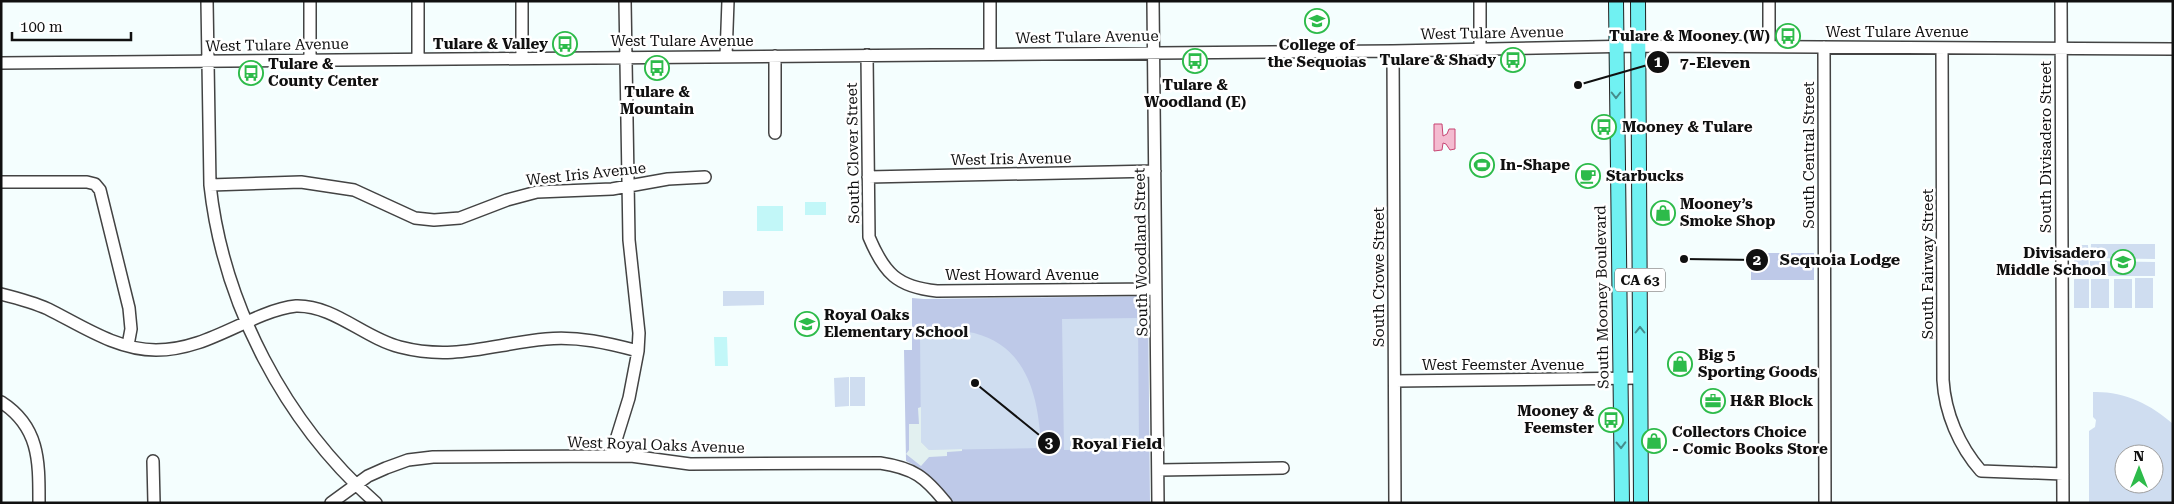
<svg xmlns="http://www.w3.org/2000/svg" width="2174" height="504" viewBox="0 0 2174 504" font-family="'Roboto Serif',serif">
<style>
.green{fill:#bec9e8}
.sand{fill:#c2f7f8}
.pitch{fill:#cfddf0;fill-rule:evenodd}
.plaza{fill:#e2f0f0}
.water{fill:#f4bbd0;stroke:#c84573}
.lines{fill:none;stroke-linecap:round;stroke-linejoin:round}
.minor-casing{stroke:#434343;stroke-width:14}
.major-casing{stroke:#212121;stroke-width:16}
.minor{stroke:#fff;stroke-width:11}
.major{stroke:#70f1f2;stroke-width:14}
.oneway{stroke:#458c8c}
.labels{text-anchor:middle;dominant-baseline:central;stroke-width:5;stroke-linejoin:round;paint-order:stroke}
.shield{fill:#fff;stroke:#585858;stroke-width:1}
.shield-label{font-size:14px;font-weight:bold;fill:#101010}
.street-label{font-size:15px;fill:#101010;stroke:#fff}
.poi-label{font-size:15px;font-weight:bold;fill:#101010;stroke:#fff;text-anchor:start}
.leader{fill:none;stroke:#101010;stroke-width:2}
.callout-dot{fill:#101010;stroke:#fff;stroke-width:2}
.mark-label{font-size:15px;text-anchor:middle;font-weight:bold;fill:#fff}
.callout-label{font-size:16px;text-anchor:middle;font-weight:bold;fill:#101010;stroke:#fff;stroke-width:5;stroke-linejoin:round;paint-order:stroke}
</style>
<rect width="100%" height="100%" fill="#f4fefe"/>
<path class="green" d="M 1751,253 L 1814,253 L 1814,280 L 1751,280 Z
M 1148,296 L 1150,503 L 954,503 C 939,485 927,470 906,461 L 904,350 L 912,350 L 912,298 L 924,299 Z"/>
<path class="sand" d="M 805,202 L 826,202 L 826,215 L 805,215 Z
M 757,206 L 783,206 L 783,231 L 757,231 Z
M 714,337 L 727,337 L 728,366 L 715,366 Z"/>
<path class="pitch" d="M 2091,244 L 2155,244 L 2155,259 L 2090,258 Z
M 2074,245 L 2088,245 L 2089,274 L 2074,274 Z
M 2090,261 L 2155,262 L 2155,276 L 2090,276 Z
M 2135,278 L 2153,278 L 2153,308 L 2135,308 Z
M 2074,279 L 2089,279 L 2089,308 L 2074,308 Z
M 2091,279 L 2109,279 L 2109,308 L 2091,308 Z
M 2114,279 L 2132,279 L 2132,308 L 2114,308 Z
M 723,291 L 764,291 L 764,305 L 723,306 Z
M 1138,318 L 1139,449 L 1064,450 L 1062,319 Z
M 947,331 C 956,332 966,331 974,333 C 1029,347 1039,400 1041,448 L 929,450 L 921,442 L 920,332 Z
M 849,377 L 849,406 L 835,407 L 834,378 Z
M 850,377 L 865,377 L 865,406 L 850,406 Z
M 2093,392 C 2123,391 2151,404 2173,424 L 2173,503 L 2089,503 L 2089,431 L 2095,427 L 2096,420 L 2093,417 ZM 2124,454 L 2154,454 L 2154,484 L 2124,484 Z"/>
<path class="plaza" d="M 921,407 L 921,442 L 929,450 L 962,449 L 962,451 L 947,452 L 947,456 L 929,457 L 921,466 L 906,454 L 909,450 L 909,424 L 919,424 L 918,408 Z"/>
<path class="water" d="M 1434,124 L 1442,124 L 1443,136 L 1447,134 L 1449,129 L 1455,129 L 1455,149 L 1450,150 L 1446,144 L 1443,143 L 1442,150 L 1434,151 Z"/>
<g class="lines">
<defs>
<path id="minor" d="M 207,1 L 210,185 C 223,304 285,423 376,503
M 310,1 L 310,59
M 418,1 L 418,59
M 522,1 L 522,58
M 990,1 L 990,53
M 1153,1 L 1158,503
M 1480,1 L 1480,48
M 1769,1 L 1769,46
M 2061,1 L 2063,503
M 1824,47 L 1825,503
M 1942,48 L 1943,380 C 1945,413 1959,446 1981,471 L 2063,474
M 1393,51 L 1395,503
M 867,55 L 869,237 C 884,273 897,287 937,291 L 1156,289
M 726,56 L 728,1
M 775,56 L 775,133
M 1,63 L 1393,51 L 1638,46 L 2173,49
M 868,177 L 1155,171
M 1,182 L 87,182 L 95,184 L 100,190 L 129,308 L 131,329 L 128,345
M 210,185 L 301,182 L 354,190 L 415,218 L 434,220 L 460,218 L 507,200 L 537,192 L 612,189 L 668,179 L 705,177
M 1,294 C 17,298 33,302 48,309 C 82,326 117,350 156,350 C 196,350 228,329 263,315 C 273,311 284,307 296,306 C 334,305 364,338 400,347 C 454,361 493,344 546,339 C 578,336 608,343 638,351
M 1395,381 L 1640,378
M 1,402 C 40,427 39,462 39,503
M 611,456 L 629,398 L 638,351 L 639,333 L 629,240 L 625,1
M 153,461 L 154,503
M 1158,470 L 1283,468
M 331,503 L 368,476 L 386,468 L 408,460 L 433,457 L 631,456 L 690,464 L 880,463 C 914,468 925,477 946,503"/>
<path id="major" d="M 1616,1 L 1622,503
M 1638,1 L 1641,503"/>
</defs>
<use href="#minor" class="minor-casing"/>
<use href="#major" class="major-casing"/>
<use href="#minor" class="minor"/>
<use href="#major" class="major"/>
</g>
<defs><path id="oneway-chevron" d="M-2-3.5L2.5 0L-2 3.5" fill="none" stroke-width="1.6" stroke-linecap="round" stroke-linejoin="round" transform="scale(1.25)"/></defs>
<g class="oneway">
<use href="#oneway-chevron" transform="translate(1616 95) rotate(90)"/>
<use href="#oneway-chevron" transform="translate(1640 330) rotate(-90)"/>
<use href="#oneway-chevron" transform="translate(1621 445) rotate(89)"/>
</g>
<defs>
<symbol id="university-ring" viewBox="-11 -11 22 22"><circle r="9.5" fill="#fff" stroke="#2dbb4a" stroke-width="1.5"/><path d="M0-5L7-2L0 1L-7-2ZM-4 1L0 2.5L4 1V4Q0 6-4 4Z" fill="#2dbb4a"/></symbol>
<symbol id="bus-ring" viewBox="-11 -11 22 22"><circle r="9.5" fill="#fff" stroke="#2dbb4a" stroke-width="1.5"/><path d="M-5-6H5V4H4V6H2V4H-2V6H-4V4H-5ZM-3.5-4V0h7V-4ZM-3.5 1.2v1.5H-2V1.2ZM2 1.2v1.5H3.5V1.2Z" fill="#2dbb4a"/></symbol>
<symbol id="stadium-ring" viewBox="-11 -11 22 22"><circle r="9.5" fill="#fff" stroke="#2dbb4a" stroke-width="1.5"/><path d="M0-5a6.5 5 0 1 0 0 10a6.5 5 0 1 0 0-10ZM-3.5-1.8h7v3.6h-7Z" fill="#2dbb4a"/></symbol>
<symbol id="cafe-ring" viewBox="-11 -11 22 22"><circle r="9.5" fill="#fff" stroke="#2dbb4a" stroke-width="1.5"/><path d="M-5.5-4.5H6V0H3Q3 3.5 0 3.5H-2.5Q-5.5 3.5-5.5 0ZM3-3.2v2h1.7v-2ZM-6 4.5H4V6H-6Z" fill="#2dbb4a"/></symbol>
<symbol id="shop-ring" viewBox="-11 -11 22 22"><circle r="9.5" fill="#fff" stroke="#2dbb4a" stroke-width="1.5"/><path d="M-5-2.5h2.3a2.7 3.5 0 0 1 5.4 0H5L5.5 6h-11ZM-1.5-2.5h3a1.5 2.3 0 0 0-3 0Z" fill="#2dbb4a"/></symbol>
<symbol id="school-ring" viewBox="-11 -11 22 22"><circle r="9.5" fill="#fff" stroke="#2dbb4a" stroke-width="1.5"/><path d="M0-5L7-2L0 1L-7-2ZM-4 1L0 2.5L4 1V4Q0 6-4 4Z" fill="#2dbb4a"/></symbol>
<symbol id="office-ring" viewBox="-11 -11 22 22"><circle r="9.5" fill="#fff" stroke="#2dbb4a" stroke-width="1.5"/><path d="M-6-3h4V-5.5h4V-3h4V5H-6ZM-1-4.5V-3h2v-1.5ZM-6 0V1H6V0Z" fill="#2dbb4a"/></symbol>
</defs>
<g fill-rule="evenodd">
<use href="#university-ring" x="1303" y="7" width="28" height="28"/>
<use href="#bus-ring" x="1774" y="22" width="28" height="28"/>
<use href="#bus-ring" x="551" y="30" width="28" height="28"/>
<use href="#bus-ring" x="1499" y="46" width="28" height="28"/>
<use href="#bus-ring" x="1181" y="47" width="28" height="28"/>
<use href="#bus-ring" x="643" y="54" width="28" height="28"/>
<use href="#bus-ring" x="237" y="59" width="28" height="28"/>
<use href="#bus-ring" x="1590" y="113" width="28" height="28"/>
<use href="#stadium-ring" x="1468" y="151" width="28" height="28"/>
<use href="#cafe-ring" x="1574" y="162" width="28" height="28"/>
<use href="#shop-ring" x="1649" y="199" width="28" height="28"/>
<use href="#school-ring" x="2109" y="248" width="28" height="28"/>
<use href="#school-ring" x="793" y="310" width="28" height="28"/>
<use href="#shop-ring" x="1666" y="350" width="28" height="28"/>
<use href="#office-ring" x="1699" y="387" width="28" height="28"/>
<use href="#bus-ring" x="1597" y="406" width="28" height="28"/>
<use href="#shop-ring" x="1640" y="427" width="28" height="28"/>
</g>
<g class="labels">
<rect class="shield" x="1615" y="268.5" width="50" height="23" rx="4"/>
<g class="shield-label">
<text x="1640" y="280">CA 63</text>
</g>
<g class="street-label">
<text x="1897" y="32">West Tulare Avenue</text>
<text transform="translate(1492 33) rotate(-1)">West Tulare Avenue</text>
<text transform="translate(1087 37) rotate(-1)">West Tulare Avenue</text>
<text x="682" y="41">West Tulare Avenue</text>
<text transform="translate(277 45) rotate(-1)">West Tulare Avenue</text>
<text transform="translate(2046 147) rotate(-90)">South Divisadero Street</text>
<text transform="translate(853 153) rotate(-91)">South Clover Street</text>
<text transform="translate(1809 155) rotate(-90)">South Central Street</text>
<text transform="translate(1011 159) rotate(-1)">West Iris Avenue</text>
<text transform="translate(586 174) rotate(-6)">West Iris Avenue</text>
<text transform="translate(1141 252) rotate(-91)">South Woodland Street</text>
<text transform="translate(1928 264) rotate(-90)">South Fairway Street</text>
<text x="1022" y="275">West Howard Avenue</text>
<text transform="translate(1379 277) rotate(-90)">South Crowe Street</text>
<text transform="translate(1602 297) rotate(-91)">South Mooney Boulevard</text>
<text x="1503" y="365">West Feemster Avenue</text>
<text transform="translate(656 445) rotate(2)">West Royal Oaks Avenue</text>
</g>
<g class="poi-label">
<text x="1770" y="36" text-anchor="end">Tulare &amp; Mooney (W)</text>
<text x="548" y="44" text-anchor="end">Tulare &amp; Valley</text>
<text x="1317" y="45" text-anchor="middle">College of<tspan x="1317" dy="17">the Sequoias</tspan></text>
<text x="1496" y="60" text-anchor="end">Tulare &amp; Shady</text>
<text x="268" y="64">Tulare &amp;<tspan x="268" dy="17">County Center</tspan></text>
<text x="1195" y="85" text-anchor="middle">Tulare &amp;<tspan x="1195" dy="17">Woodland (E)</tspan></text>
<text x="657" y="92" text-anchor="middle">Tulare &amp;<tspan x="657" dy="17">Mountain</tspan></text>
<text x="1622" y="127">Mooney &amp; Tulare</text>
<text x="1500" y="165">In-Shape</text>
<text x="1606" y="176">Starbucks</text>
<text x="1680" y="204">Mooney’s<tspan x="1680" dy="17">Smoke Shop</tspan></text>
<text x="2106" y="253" text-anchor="end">Divisadero<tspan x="2106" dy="17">Middle School</tspan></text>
<text x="824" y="315">Royal Oaks<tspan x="824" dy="17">Elementary School</tspan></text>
<text x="1698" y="355">Big 5<tspan x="1698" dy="17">Sporting Goods</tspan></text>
<text x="1730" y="401">H&amp;R Block</text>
<text x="1594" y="411" text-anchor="end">Mooney &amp;<tspan x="1594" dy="17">Feemster</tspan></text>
<text x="1672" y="432">Collectors Choice<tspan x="1672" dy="17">- Comic Books Store</tspan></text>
</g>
</g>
<path class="leader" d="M1578 85L1658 62M1684 259L1757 260M975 383L1049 443"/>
<g class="callout-dot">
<circle cx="1578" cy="85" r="5"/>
<circle cx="1684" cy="259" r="5"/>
<circle cx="975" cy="383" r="5"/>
<circle cx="1658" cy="62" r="12"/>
<circle cx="1757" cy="260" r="12"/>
<circle cx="1049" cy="443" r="12"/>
</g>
<g class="mark-label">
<text x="1658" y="67">1</text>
<text x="1757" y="265">2</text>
<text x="1049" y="448">3</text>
</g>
<g class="callout-label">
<text x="1715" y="68">7-Eleven</text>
<text x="1840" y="265">Sequoia Lodge</text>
<text x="1117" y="449">Royal Field</text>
</g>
<rect width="2174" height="504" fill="none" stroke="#101010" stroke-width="5"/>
<g transform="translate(2139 469)"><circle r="24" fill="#ffffff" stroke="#9f9f9f"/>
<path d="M0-4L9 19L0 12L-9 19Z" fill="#2dbb4a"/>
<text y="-8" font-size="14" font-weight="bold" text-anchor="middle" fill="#101010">N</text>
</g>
<path d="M12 32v8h119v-8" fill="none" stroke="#101010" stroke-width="2.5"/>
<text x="20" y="32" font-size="15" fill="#101010" stroke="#ffffff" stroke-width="4" paint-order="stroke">100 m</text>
</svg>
